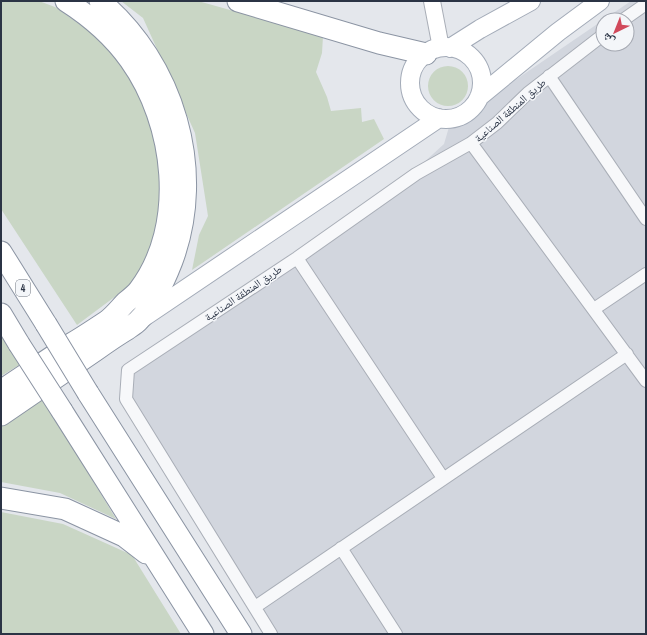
<svg xmlns="http://www.w3.org/2000/svg" width="647" height="635" viewBox="0 0 647 635" font-family="'Archivo Narrow','Noto Naskh Arabic',sans-serif">
<style>
.built{fill:#d2d6de;fill-rule:evenodd}
.green{fill:#c9d6c5}
.lines{fill:none;stroke-linecap:round;stroke-linejoin:round}
.street-casing{stroke:#a9aeb7;stroke-width:14}
.secondary-casing{stroke:#a9aeb7;stroke-width:18}
.primary-casing{stroke:#a3abb8;stroke-width:20}
.highway-casing{stroke:#8b94a3;stroke-width:23}
.street{stroke:#f7f8fa;stroke-width:12}
.secondary{stroke:#fff;stroke-width:16}
.primary{stroke:#fff;stroke-width:18}
.highway{stroke:#fff;stroke-width:21}
.highway-bridge-casing{stroke:#8b94a3;stroke-width:23;stroke-linecap:butt}
.highway-bridge{stroke:#fff;stroke-width:21}
.labels{text-anchor:middle;dominant-baseline:central;stroke-width:3;stroke-linejoin:round;paint-order:stroke}
.shield{fill:#f4f6f9;stroke:#676e7b;stroke-width:1}
.shield-label{font-size:10px;font-weight:bold;fill:#2b3445}
.street-label{font-size:11px;fill:#2b3445;stroke:#f4f6f9}
</style>
<rect width="100%" height="100%" fill="#e4e7ec"/>
<path class="built" d="M 631,1 L 646,1 L 646,634 L 273,634 L 126,399 L 128,370 L 421,165 L 444,144 L 449,127 L 463,125 L 477,116 L 489,100 L 502,89 ZM 603,20 L 627,20 L 627,44 L 603,44 Z"/>
<path class="green" d="M 1,1 L 39,1 L 55,7 L 109,45 L 151,116 L 165,207 L 140,278 L 77,325 L 1,209 Z
M 121,1 L 198,1 L 323,36 L 322,53 L 316,72 L 327,97 L 331,111 L 361,108 L 362,122 L 374,119 L 384,139 L 192,270 L 199,235 L 208,216 L 195,133 L 143,18 Z
M428 86a20 20 0 1 1 40 0a20 20 0 1 1-40 0Z
M 1,333 L 21,364 L 1,376 Z
M 43,398 L 116,519 L 60,493 L 1,482 L 1,425 Z
M 1,512 L 63,524 L 132,555 L 181,634 L 1,634 Z"/>
<g class="lines">
<defs>
<path id="street" d="M 623,20 L 646,4
M 549,76 L 646,219
M 471,143 L 646,381
M 297,258 L 443,478
M 594,309 L 646,274
M 341,548 L 396,634
M 255,607 L 627,354
M 271,634 L 126,399 L 128,370 L 297,258 L 416,174 L 471,143 L 497,123 L 528,93 L 603,35"/>
<path id="secondary" d="M 432,1 L 441,48"/>
<path id="primary" d="M410 83a36 36 0 1 1 72 0a36 36 0 1 1-72 0Z
M 450,48 L 480,29 L 531,1
M 479,97 L 558,32 L 600,1
M 144,317 L 439,118"/>
<path id="highway" d="M 238,1 L 379,43 L 426,54
M 1,252 L 46,324
M 1,314 L 19,344
M 1,391 C 24,375 48,360 71,344 C 83,337 95,329 107,321 C 114,316 120,308 126,302 C 131,298 136,294 139,290 C 188,225 175,123 130,60 C 113,36 91,17 66,1
M 88,393 L 241,634
M 62,411 L 203,634
M 1,415 C 33,393 64,372 96,350 C 106,343 116,336 126,330 C 130,327 135,324 138,321 C 152,307 165,279 172,261 C 206,170 174,63 100,1
M 1,498 L 65,509 L 124,536 L 146,553"/>
</defs>
<use href="#street" class="street-casing"/>
<use href="#secondary" class="secondary-casing"/>
<use href="#primary" class="primary-casing"/>
<use href="#highway" class="highway-casing"/>
<use href="#street" class="street"/>
<use href="#secondary" class="secondary"/>
<use href="#primary" class="primary"/>
<use href="#highway" class="highway"/>
<defs>
<path id="highway-bridge" d="M 46,324 L 88,393
M 19,344 L 62,411"/>
</defs>
<use href="#highway-bridge" class="highway-bridge-casing"/>
<use href="#highway-bridge" class="highway-bridge"/>
</g>
<g class="labels">
<rect class="shield" x="16" y="280" width="14" height="16" rx="3"/>
<g class="shield-label">
<text x="23" y="288">4</text>
</g>
<g class="street-label">
<text transform="translate(510 110) rotate(-41)">طريق المنطقة الصناعية</text>
<text transform="translate(243 293) rotate(-34)">طريق المنطقة الصناعية</text>
</g>
</g>
<rect width="647" height="635" fill="none" stroke="#2b3445" stroke-width="4"/>
<g transform="translate(615 32) rotate(223)"><circle r="19" fill="#f4f6f9" stroke="#a4a8b1"/>
<path d="M0-3L7 15L0 10L-7 15Z" fill="#d1495b"/>
<text y="-6" font-size="11" font-weight="bold" text-anchor="middle" fill="#2b3445">ش</text>
</g>
</svg>
